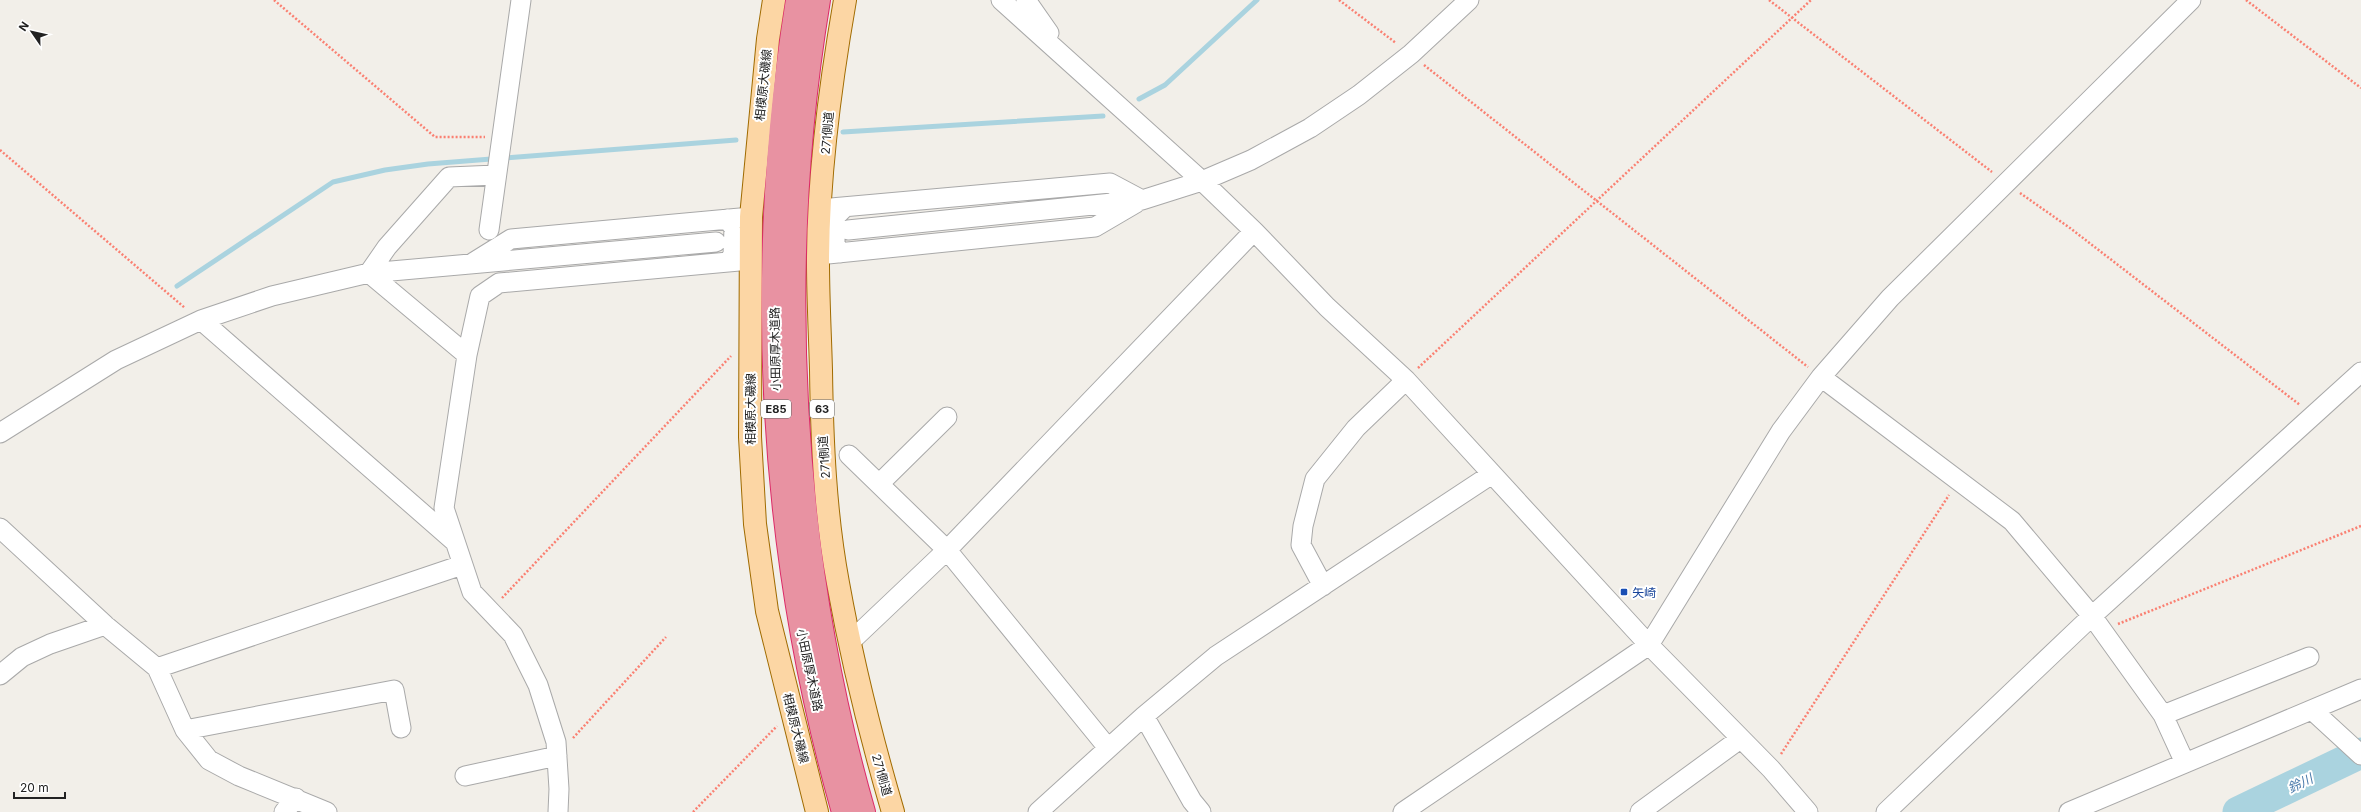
<svg xmlns="http://www.w3.org/2000/svg" width="2361" height="812" viewBox="0 0 2361 812" font-family="Inter,'Noto Sans JP',sans-serif">
<style>
.lines{fill:none;stroke-linecap:round;stroke-linejoin:round}
.stream{stroke:#aad3df;stroke-width:5}
.river{stroke:#aad3df;stroke-width:31}
.minor-casing{stroke:#a9a9a9;stroke-width:21}
.major-casing{stroke:#a06b00;stroke-width:24}
.highway-casing{stroke:#dc2a67;stroke-width:24}
.path{stroke:#fa8072;stroke-width:2.5;stroke-dasharray:2 2;stroke-linecap:butt}
.minor{stroke:#fff;stroke-width:19}
.major{stroke:#fcd6a4;stroke-width:22}
.highway{stroke:#e892a2;stroke-width:22}
.transit-dot{fill:#1a4fb4;stroke:#fff;stroke-width:1.5}
.labels{text-anchor:middle;dominant-baseline:central;stroke-width:4;stroke-linejoin:round;paint-order:stroke}
.shield{fill:#fff;stroke:#646464;stroke-width:1}
.shield-label{font-size:11px;font-weight:bold;fill:#222}
.street-label{font-size:12px;fill:#222;stroke:#fff}
.transit-label{font-size:12px;fill:#164399;stroke:#fff;text-anchor:start}
.water-label{font-size:13px;font-style:italic;fill:#4a7aab;stroke:#fff}
</style>
<rect width="100%" height="100%" fill="#f2efe9"/>
<g class="lines">
<path class="stream" d="M 1139,99 L 1165,85 L 1257,0
M 843,132 L 1103,116
M 177,286 L 333,182 L 385,170 L 428,164 L 736,140"/>
<path class="river" d="M 2238,812 L 2361,753"/>
<defs>
<path id="minor" d="M 1001,0 L 1202,181 L 1254,231 L 1327,307 L 1406,380 L 1649,645 L 1771,769 L 1808,812
M 1026,0 L 1049,33
M 820,209 L 1110,183 L 1142,200
M 727,219 L 734,228 L 733,254 L 729,262
M 489,230 L 521,0
M 848,230 L 1142,200 L 1202,181 L 1251,160 L 1310,128 L 1359,95 L 1411,54 L 1469,0
M 840,253 L 835,244 L 835,217 L 845,207
M 818,255 L 1095,227 L 1136,203
M 474,262 L 511,239 L 751,217
M 201,320 L 454,541
M 467,355 L 369,273 L 387,247 L 449,177 L 496,175
M 1821,377 L 2012,521 L 2092,616 L 2163,715 L 2185,763
M 0,433 L 116,360 L 201,320 L 272,296 L 369,273 L 716,242
M 849,455 L 947,550 L 1108,748
M 879,484 L 947,417
M 0,528 L 105,625 L 157,668 L 185,730 L 209,760 L 239,776 L 327,812
M 1323,586 L 1301,545 L 1303,526 L 1315,479 L 1356,428 L 1406,380
M 850,642 L 947,550 L 1254,231
M 157,668 L 462,565
M 0,675 L 22,657 L 50,644 L 105,625
M 2312,710 L 2361,755
M 2163,715 L 2309,657
M 1144,716 L 1192,801 L 1201,812
M 185,730 L 394,690 L 401,728
M 465,776 L 557,756
M 284,812 L 296,798
M 558,812 L 559,789 L 556,742 L 538,685 L 513,635 L 472,592 L 444,508 L 467,355 L 480,296 L 499,283 L 750,260
M 1038,812 L 1144,716 L 1216,656 L 1492,474
M 1403,812 L 1649,645 L 1781,431 L 1821,377 L 1890,298 L 2191,0
M 1640,812 L 1740,739
M 1886,812 L 2092,616 L 2361,372
M 2069,812 L 2361,689"/>
<path id="major" d="M 774,0 L 768,39 L 751,217 L 750,437 L 755,524 L 767,611 L 817,812
M 845,0 C 830,86 818,175 818,262 C 818,298 820,334 821,370 C 822,441 825,513 838,583 C 852,661 871,737 893,812"/>
<path id="highway" d="M 797,0 C 754,269 768,550 843,812
M 819,0 C 775,264 790,554 864,812"/>
</defs>
<use href="#minor" class="minor-casing"/>
<use href="#major" class="major-casing"/>
<use href="#highway" class="highway-casing"/>
<path class="path" d="M 274,0 L 435,137 L 485,137
M 1339,0 L 1396,43
M 1769,0 L 1992,172
M 2246,0 L 2361,88
M 1424,65 L 1808,367
M 0,150 L 185,308
M 2020,193 L 2070,228 L 2300,405
M 1418,368 L 1811,0
M 502,598 L 731,356
M 2118,624 L 2361,526
M 573,738 L 666,637
M 1781,754 L 1949,495
M 693,812 L 777,726"/>
<use href="#minor" class="minor"/>
<use href="#major" class="major"/>
<use href="#highway" class="highway"/>
</g>
<rect class="transit-dot" x="1620" y="588" width="8" height="8" rx="2"/>
<g class="labels">
<g class="shield">
<rect x="761" y="400" width="30" height="18" rx="3"/>
<rect x="810" y="400" width="24" height="18" rx="3"/>
</g>
<g class="shield-label">
<text x="776" y="409">E85</text>
<text x="822" y="409">63</text>
</g>
<g class="street-label">
<text transform="translate(763 85) rotate(-84)">相模原大磯線</text>
<text transform="translate(827 133) rotate(-85)">271側道</text>
<text transform="translate(775 349) rotate(-91)">小田原厚木道路</text>
<text transform="translate(750 409) rotate(-90)">相模原大磯線</text>
<text transform="translate(824 457) rotate(-94)">271側道</text>
<text transform="translate(810 670) rotate(78)">小田原厚木道路</text>
<text transform="translate(796 728) rotate(76)">相模原大磯線</text>
<text transform="translate(882 775) rotate(74)">271側道</text>
</g>
<g class="transit-label">
<text x="1632" y="592">矢崎</text>
</g>
<g class="water-label">
<text transform="translate(2300 783) rotate(-26)">鈴川</text>
</g>
</g>
<g transform="translate(32 32) rotate(304)" stroke="#ffffff" stroke-width="3" paint-order="stroke">
<path d="M0-3L7 15L0 10L-7 15Z" fill="#222222"/>
<text y="-6" font-size="11" font-weight="bold" text-anchor="middle" fill="#222222">N</text>
</g>
<path d="M14 792v6h51v-6" fill="none" stroke="#222222" stroke-width="2"/>
<text x="20" y="792" font-size="12" fill="#222222" stroke="#ffffff" stroke-width="3" paint-order="stroke">20 m</text>
</svg>
